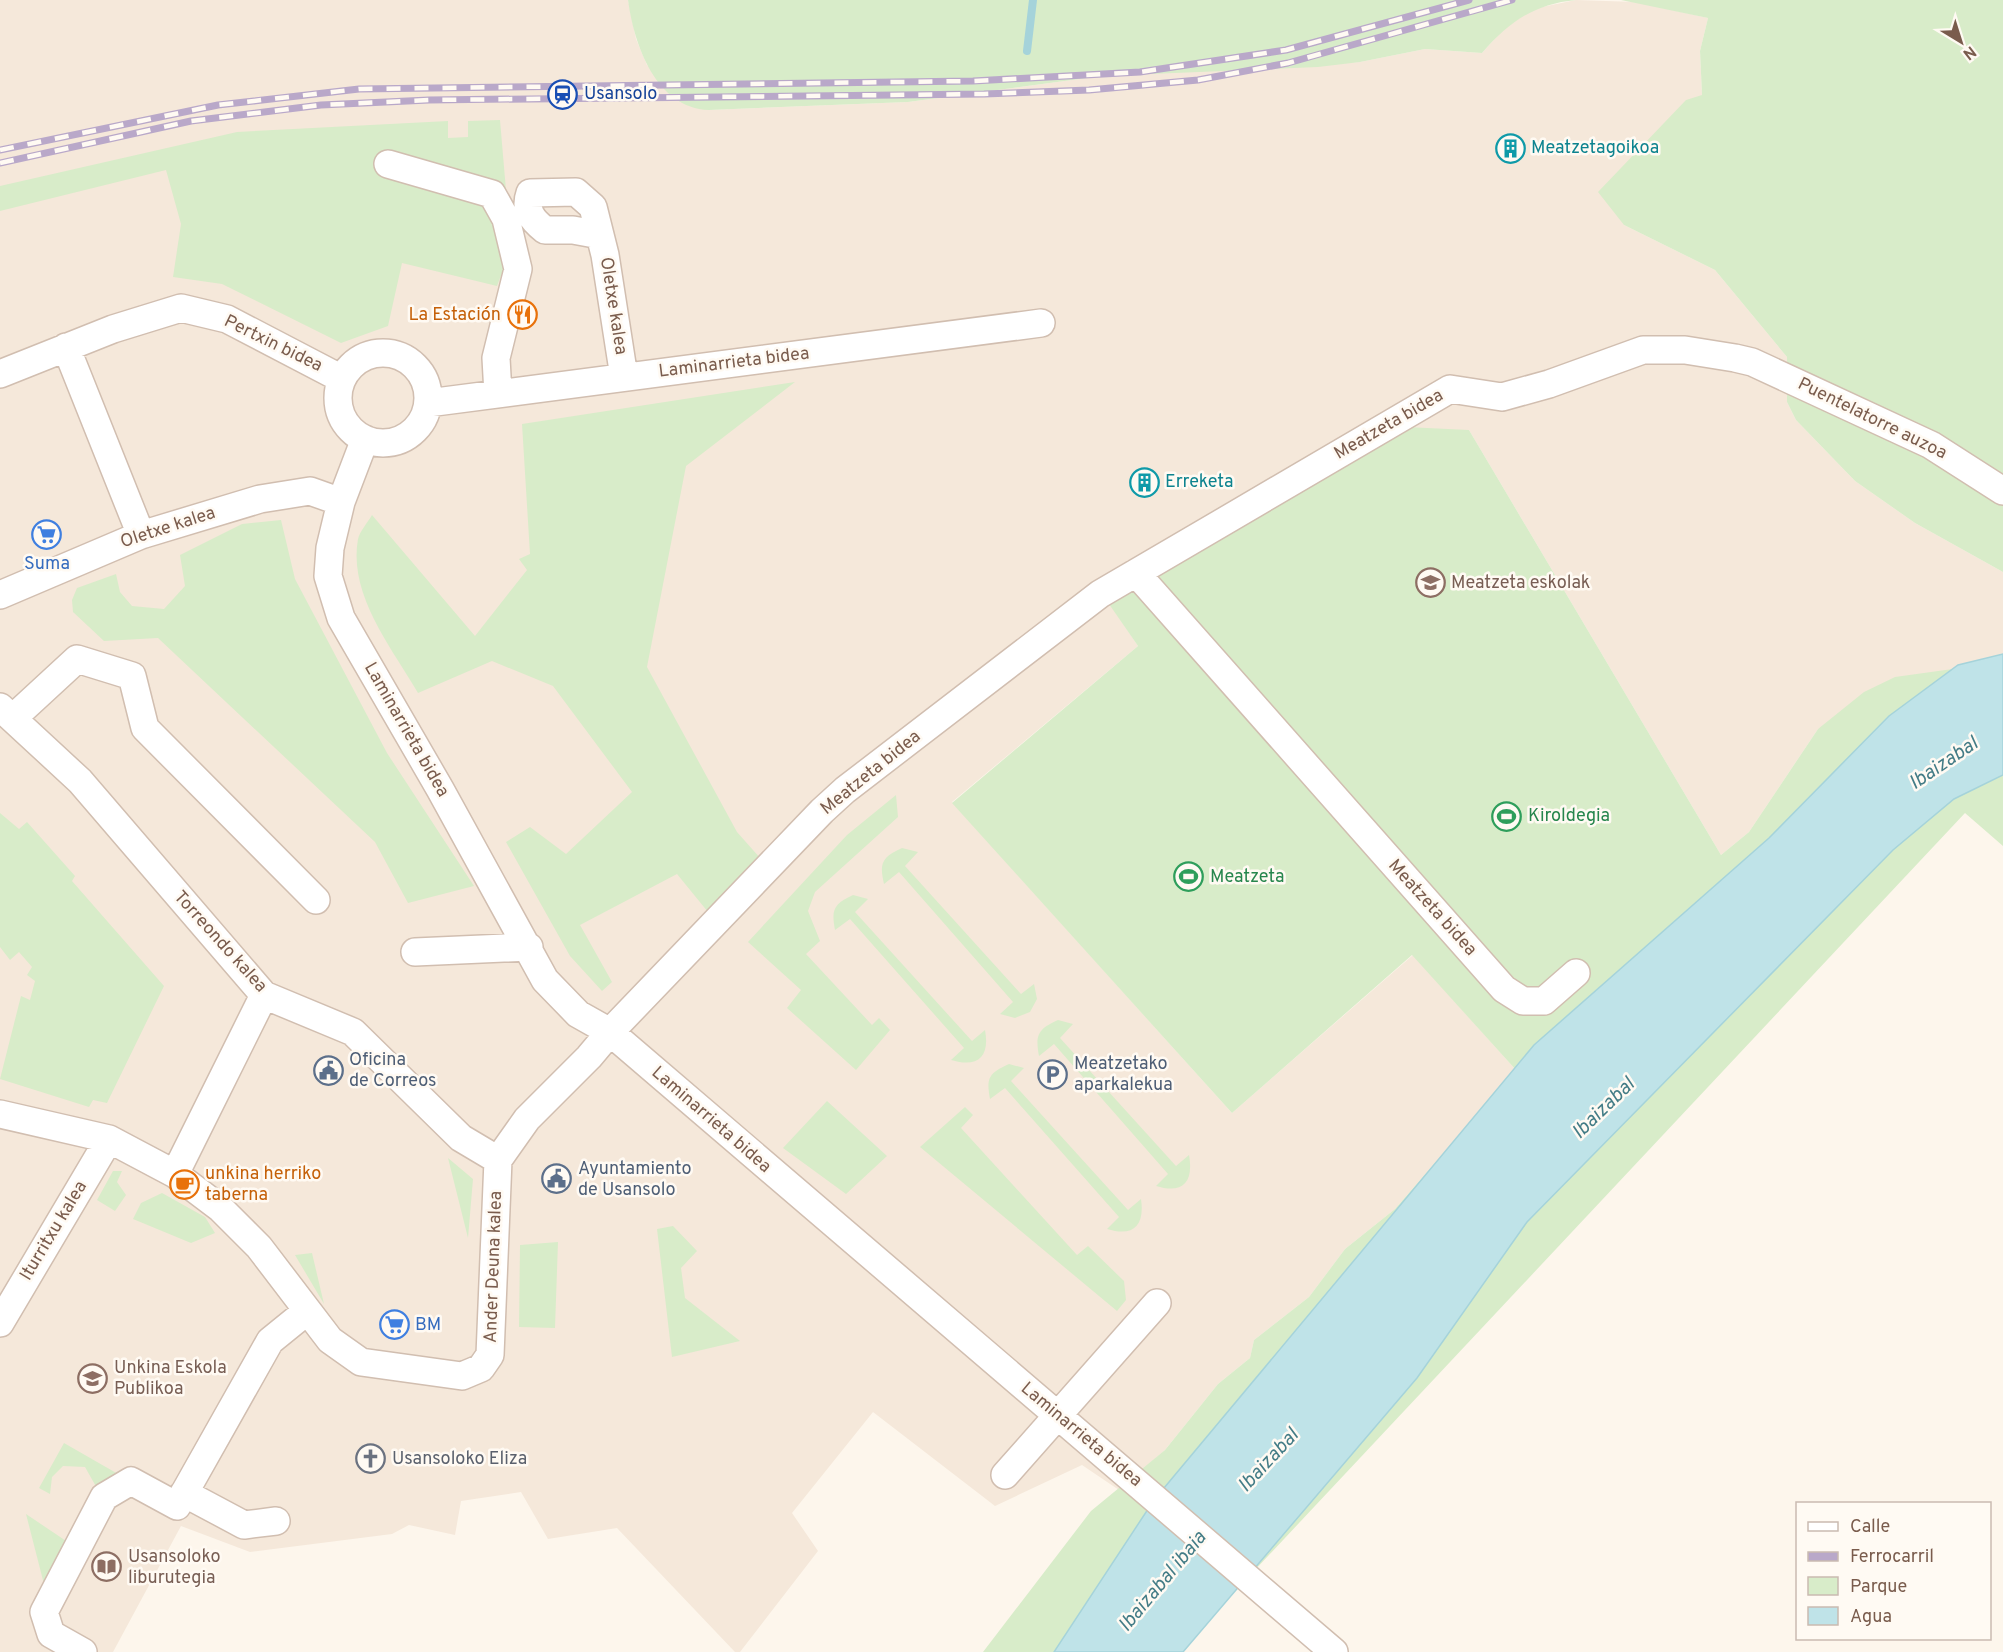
<svg xmlns="http://www.w3.org/2000/svg" width="2003" height="1652" viewBox="0 0 2003 1652" font-family="Overpass,sans-serif">
<style>
.residential{fill:#f5e8da}
.green{fill:#d8ecc9}
.water{fill:#bfe3e8;stroke:#a5d3da;stroke-width:1.5}
.lines{fill:none;stroke-linecap:round;stroke-linejoin:round}
.stream{stroke:#a5d3da;stroke-width:8}
.minor-casing{stroke:#d1beb0;stroke-width:30}
.minor{stroke:#fff;stroke-width:27}
.rail-casing{stroke:#b9a8c9;stroke-width:7}
.rail{stroke:#fffaf3;stroke-width:4.5;stroke-dasharray:14;stroke-linecap:butt}
.labels{text-anchor:middle;dominant-baseline:central;stroke-width:5;stroke-linejoin:round;paint-order:stroke}
.transit-label{font-size:18px;fill:#164399;stroke:#fffaf3;text-anchor:start}
.culture-label{font-size:18px;fill:#0d838f;stroke:#fffaf3;text-anchor:start}
.street-label{font-size:18px;fill:#7a5c4d;stroke:#fffaf3}
.food-label{font-size:18px;fill:#c56008;stroke:#fffaf3;text-anchor:end}
.shop-label{font-size:18px;fill:#366cbe;stroke:#fffaf3}
.education-label{font-size:18px;fill:#785e54;stroke:#fffaf3;text-anchor:start}
.leisure-label{font-size:18px;fill:#27864d;stroke:#fffaf3;text-anchor:start}
.service-label{font-size:18px;fill:#4e5e75;stroke:#fffaf3;text-anchor:start}
.worship-label{font-size:18px;fill:#5b616d;stroke:#fffaf3;text-anchor:start}
.water-label{font-size:20px;font-style:italic;fill:#437c86;stroke:#fffaf3}
</style>
<rect width="100%" height="100%" fill="#fdf6ec"/>
<path class="residential" d="M 0,0 L 628,0 L 636,39 L 647,65 L 709,110 L 908,102 L 1102,76 L 1360,62 L 1425,49 L 1482,53 L 1499,34 L 1519,17 L 1537,8 L 1576,0 L 1636,2 L 1708,18 L 1700,51 L 1702,95 L 1624,225 L 1715,270 L 1787,357 L 1787,402 L 1796,420 L 1855,481 L 1915,523 L 2003,572 L 2003,662 L 1818,729 L 1749,832 L 1721,855 L 1469,430 L 1110,604 L 1138,646 L 952,802 L 1232,1113 L 1413,955 L 1516,1070 L 1395,1209 L 1345,1249 L 1309,1297 L 1254,1340 L 1250,1358 L 1218,1384 L 1165,1450 L 1119,1490 L 1082,1465 L 995,1506 L 873,1412 L 792,1513 L 818,1551 L 740,1652 L 735,1652 L 617,1528 L 548,1539 L 521,1492 L 461,1501 L 455,1535 L 409,1525 L 392,1534 L 250,1552 L 181,1526 L 113,1652 L 0,1652 Z"/>
<path class="green" d="M 628,0 L 1576,0 C 1534,4 1509,22 1482,53 L 1425,49 L 1360,62 L 1318,67 L 1102,76 L 908,102 L 709,110 C 656,108 634,45 628,0 Z
M 1621,0 L 2003,0 L 2003,572 L 1915,523 L 1855,481 L 1796,420 L 1787,402 L 1787,357 L 1715,270 L 1624,225 L 1598,192 L 1686,100 L 1702,95 L 1700,51 L 1708,18 Z
M 500,120 L 511,249 L 497,286 L 402,263 L 388,326 L 341,343 L 222,284 L 173,277 L 181,224 L 166,170 L 0,211 L 0,186 L 237,132 L 448,121 L 448,138 L 468,137 L 468,121 Z
M 795,382 L 686,466 L 647,667 L 737,832 L 761,859 L 708,912 L 677,874 L 580,925 L 612,982 L 602,991 L 570,956 L 506,842 L 530,827 L 566,854 L 632,792 L 553,686 L 492,661 L 418,693 C 392,648 348,595 358,539 C 360,531 368,522 372,515 L 475,636 L 527,570 L 519,559 L 530,554 L 522,424 Z
M 1406,427 L 1469,430 L 1721,855 L 1749,832 L 1818,729 L 1864,692 L 1895,677 L 2003,662 L 2003,846 L 1965,813 L 1178,1652 L 983,1652 L 1091,1511 L 1165,1450 L 1218,1384 L 1250,1358 L 1254,1340 L 1309,1297 L 1345,1249 L 1395,1209 L 1516,1070 L 1412,955 L 1232,1113 L 952,803 L 1138,646 L 1109,604 Z
M 281,520 L 295,579 L 387,753 L 474,886 L 408,903 L 375,842 L 158,638 L 104,641 L 73,612 L 72,600 L 77,588 L 116,574 L 120,592 L 132,606 L 164,609 L 185,586 L 180,555 L 242,524 Z
M 896,795 L 898,817 L 815,892 L 808,911 L 820,941 L 806,954 L 872,1025 L 879,1018 L 890,1030 L 856,1070 L 787,1008 L 801,990 L 748,942 L 847,835 Z
M 0,813 L 19,829 L 27,822 L 75,876 L 72,881 L 164,986 L 107,1103 L 93,1100 L 89,1107 L 0,1079 L 21,996 L 30,1000 L 35,981 L 27,975 L 32,967 L 19,952 L 10,960 L 0,947 Z
M 902,848 L 918,852 L 905,866 L 1021,994 L 1034,984 L 1037,999 L 1030,1012 L 1015,1018 L 1000,1014 L 1013,1002 L 899,872 L 884,884 C 879,863 882,857 902,848 Z
M 853,895 L 868,899 L 855,912 L 972,1041 L 985,1030 C 990,1057 978,1068 951,1060 L 964,1048 L 850,919 L 835,930 C 831,909 834,904 853,895 Z
M 1058,1020 L 1073,1024 L 1060,1038 L 1176,1166 L 1189,1155 C 1194,1183 1182,1194 1156,1186 L 1168,1174 L 1054,1044 L 1039,1056 C 1035,1035 1038,1029 1058,1020 Z
M 1009,1064 L 1024,1068 L 1011,1081 L 1128,1210 L 1141,1199 C 1145,1226 1133,1237 1107,1229 L 1119,1217 L 1005,1088 L 990,1099 C 986,1078 989,1073 1009,1064 Z
M 827,1101 L 887,1156 L 846,1194 L 783,1148 Z
M 965,1107 L 973,1115 L 961,1128 L 1077,1255 L 1088,1246 L 1124,1281 L 1126,1300 L 1117,1311 L 920,1147 Z
M 448,1158 L 473,1179 L 468,1238 Z
M 113,1171 L 122,1171 L 117,1182 L 126,1195 L 115,1211 L 97,1200 Z
M 162,1193 L 205,1217 L 215,1233 L 191,1243 L 133,1219 L 141,1203 Z
M 673,1226 L 697,1251 L 681,1268 L 685,1298 L 740,1341 L 672,1357 L 657,1229 Z
M 558,1242 L 555,1328 L 519,1327 L 520,1245 Z
M 312,1253 L 324,1304 L 295,1255 Z
M 64,1443 L 118,1474 L 93,1519 L 81,1512 L 98,1490 L 85,1467 L 63,1466 L 52,1477 L 50,1494 L 39,1488 Z
M 26,1514 L 75,1547 L 46,1592 Z"/>
<path class="water" d="M 2003,654 L 2003,775 L 1954,799 L 1893,850 L 1527,1222 L 1417,1378 L 1183,1652 L 1054,1652 L 1154,1500 L 1534,1045 L 1769,838 L 1889,716 L 1958,665 Z"/>
<g class="lines">
<path class="stream" d="M 1027,51 L 1033,0"/>
<defs>
<path id="minor" d="M 388,164 L 492,194 L 506,219 L 518,269 L 496,358 L 498,394
M 600,235 L 573,230 L 545,230 C 532,220 524,210 530,193 L 576,192 L 593,207 L 605,255 L 624,377
M 66,347 L 141,535
M338 398a45 45 0 1 1 90 0a45 45 0 1 1-90 0Z
M 0,374 L 113,329 L 181,308 L 227,319 L 342,379
M 428,403 L 1041,323
M 365,439 L 341,502 L 330,548 L 328,576 L 341,618 L 440,789 L 545,980 L 578,1014 L 610,1032 L 1334,1652
M 1136,573 L 1504,989 L 1523,1001 L 1544,1001 L 1576,973
M 0,595 L 141,535 L 260,499 L 310,491 L 341,502
M 0,707 L 80,781 L 264,995 L 353,1032 L 461,1138 L 498,1160
M 13,718 L 77,659 L 132,676 L 145,728 L 316,900
M 415,952 L 529,947
M 0,1114 L 109,1139 L 175,1174 L 220,1208 L 259,1247 L 330,1340 L 361,1362 L 462,1376 L 481,1368 L 490,1355 L 498,1160 L 527,1119 L 589,1057 L 610,1032 L 822,811 L 845,790 L 1100,594 L 1450,389 L 1502,397 L 1549,384 L 1643,350 L 1685,350 L 1735,358 L 1752,362 L 1931,445 L 2003,491
M 175,1174 L 264,995
M 0,1323 L 109,1139
M 1005,1475 L 1157,1303
M 184,1493 L 244,1525 L 276,1521
M 83,1652 L 51,1634 L 44,1612 L 104,1497 L 131,1481 L 177,1506 L 270,1341 L 307,1311"/>
</defs>
<use href="#minor" class="minor-casing"/>
<use href="#minor" class="minor"/>
<defs>
<path id="rail" d="M 0,150 L 218,105 L 359,89 L 973,81 L 1140,72 L 1286,50 L 1469,0
M 0,163 L 191,121 L 321,105 L 429,100 L 984,94 L 1089,90 L 1198,80 L 1288,63 L 1512,0"/>
</defs>
<use href="#rail" class="rail-casing"/>
<use href="#rail" class="rail"/>
</g>
<defs>
<symbol id="station-ring" viewBox="-11 -11 22 22"><circle r="9.5" fill="#fffaf3" stroke="#1a4fb4" stroke-width="1.5"/><path d="M-3-6H3Q5-6 5-4V2Q5 4 3 4L4.5 6H3L1.5 4h-3L-3 6H-4.5L-3 4Q-5 4-5 2V-4Q-5-6-3-6ZM-3.5-4v3h7v-3ZM-3.5 1v1.5H-2V1ZM2 1v1.5H3.5V1Z" fill="#1a4fb4"/></symbol>
<symbol id="building-ring" viewBox="-11 -11 22 22"><circle r="9.5" fill="#fffaf3" stroke="#0f9aa8" stroke-width="1.5"/><path d="M-4-6H4V6H1V3H-1V6H-4ZM-2.5-4.3h1.7v1.8h-1.7ZM.8-4.3h1.7v1.8H.8ZM-2.5-1h1.7V.8h-1.7ZM.8-1h1.7V.8H.8Z" fill="#0f9aa8"/></symbol>
<symbol id="restaurant-ring" viewBox="-11 -11 22 22"><circle r="9.5" fill="#fffaf3" stroke="#e8710a" stroke-width="1.5"/><path d="M-5-6h1v4h1v-4h1v4h1v-4h1v5L-1.5 .5V6h-2V.5L-5-1ZM5-6V6H3V1.5H1.5Q1.5-4 5-6Z" fill="#e8710a"/></symbol>
<symbol id="supermarket-ring" viewBox="-11 -11 22 22"><circle r="9.5" fill="#fffaf3" stroke="#3f7fe0" stroke-width="1.5"/><path d="M-6-5.5h2.5l.6 2H6L4.5 2H-2.5L-4.4-4H-6ZM-1.5 3.2a1.3 1.3 0 1 0 .1 0ZM3 3.2a1.3 1.3 0 1 0 .1 0Z" fill="#3f7fe0"/></symbol>
<symbol id="school-ring" viewBox="-11 -11 22 22"><circle r="9.5" fill="#fffaf3" stroke="#8d6e63" stroke-width="1.5"/><path d="M0-5L7-2L0 1L-7-2ZM-4 1L0 2.5L4 1V4Q0 6-4 4Z" fill="#8d6e63"/></symbol>
<symbol id="stadium-ring" viewBox="-11 -11 22 22"><circle r="9.5" fill="#fffaf3" stroke="#2e9e5b" stroke-width="1.5"/><path d="M0-5a6.5 5 0 1 0 0 10a6.5 5 0 1 0 0-10ZM-3.5-1.8h7v3.6h-7Z" fill="#2e9e5b"/></symbol>
<symbol id="civic-ring" viewBox="-11 -11 22 22"><circle r="9.5" fill="#fffaf3" stroke="#5c6f8a" stroke-width="1.5"/><path d="M-.6-6.5H3V-4.5H.6V-3L4-1V1h2V6H-6V1h2V-1L-.6-3ZM-1.2 2.5V6h2.4V2.5Z" fill="#5c6f8a"/></symbol>
<symbol id="parking-ring" viewBox="-11 -11 22 22"><circle r="9.5" fill="#fffaf3" stroke="#5c6f8a" stroke-width="1.5"/><path d="M-3.5-5.5H1a3.5 3.5 0 0 1 0 7H-1V5.5H-3.5ZM-1-3.4V-.6H.8a1.4 1.4 0 0 0 0-2.8Z" fill="#5c6f8a"/></symbol>
<symbol id="cafe-ring" viewBox="-11 -11 22 22"><circle r="9.5" fill="#fffaf3" stroke="#e8710a" stroke-width="1.5"/><path d="M-5.5-4.5H6V0H3Q3 3.5 0 3.5H-2.5Q-5.5 3.5-5.5 0ZM3-3.2v2h1.7v-2ZM-6 4.5H4V6H-6Z" fill="#e8710a"/></symbol>
<symbol id="church-ring" viewBox="-11 -11 22 22"><circle r="9.5" fill="#fffaf3" stroke="#6b7280" stroke-width="1.5"/><path d="M-1.2-6h2.4v3.5h3.3v2.4h-3.3V6h-2.4V-.1h-3.3v-2.4h3.3Z" fill="#6b7280"/></symbol>
<symbol id="library-ring" viewBox="-11 -11 22 22"><circle r="9.5" fill="#fffaf3" stroke="#8d6e63" stroke-width="1.5"/><path d="M-6-4Q-3-5.5-.7-3.5V5Q-3 3-6 4ZM6-4Q3-5.5 .7-3.5V5Q3 3 6 4Z" fill="#8d6e63"/></symbol>
</defs>
<g fill-rule="evenodd">
<use href="#station-ring" x="546" y="78" width="33" height="33"/>
<use href="#building-ring" x="1494" y="132" width="33" height="33"/>
<use href="#restaurant-ring" x="506" y="298" width="33" height="33"/>
<use href="#building-ring" x="1128" y="466" width="33" height="33"/>
<use href="#supermarket-ring" x="30" y="518" width="33" height="33"/>
<use href="#school-ring" x="1414" y="566" width="33" height="33"/>
<use href="#stadium-ring" x="1490" y="800" width="33" height="33"/>
<use href="#stadium-ring" x="1172" y="860" width="33" height="33"/>
<use href="#civic-ring" x="312" y="1054" width="33" height="33"/>
<use href="#parking-ring" x="1036" y="1058" width="33" height="33"/>
<use href="#civic-ring" x="540" y="1162" width="33" height="33"/>
<use href="#cafe-ring" x="168" y="1168" width="33" height="33"/>
<use href="#supermarket-ring" x="378" y="1308" width="33" height="33"/>
<use href="#school-ring" x="76" y="1362" width="33" height="33"/>
<use href="#church-ring" x="354" y="1442" width="33" height="33"/>
<use href="#library-ring" x="90" y="1550" width="33" height="33"/>
</g>
<g class="labels">
<g class="transit-label">
<text x="584" y="94">Usansolo</text>
</g>
<g class="culture-label">
<text x="1531" y="148">Meatzetagoikoa</text>
<text x="1165" y="482">Erreketa</text>
</g>
<g class="street-label">
<text transform="translate(613 306) rotate(81)">Oletxe kalea</text>
<text transform="translate(273 344) rotate(26)">Pertxin bidea</text>
<text transform="translate(734 363) rotate(-7)">Laminarrieta bidea</text>
<text transform="translate(1872 419) rotate(26)">Puentelatorre auzoa</text>
<text transform="translate(1389 425) rotate(-30)">Meatzeta bidea</text>
<text transform="translate(168 528) rotate(-18)">Oletxe kalea</text>
<text transform="translate(406 730) rotate(60)">Laminarrieta bidea</text>
<text transform="translate(871 773) rotate(-39)">Meatzeta bidea</text>
<text transform="translate(1432 908) rotate(48)">Meatzeta bidea</text>
<text transform="translate(220 942) rotate(48)">Torreondo kalea</text>
<text transform="translate(711 1120) rotate(41)">Laminarrieta bidea</text>
<text transform="translate(54 1231) rotate(-59)">Iturritxu kalea</text>
<text transform="translate(494 1267) rotate(-88)">Ander Deuna kalea</text>
<text transform="translate(1081 1435) rotate(40)">Laminarrieta bidea</text>
</g>
<g class="food-label">
<text x="501" y="315">La Estación</text>
<text x="205" y="1174" text-anchor="start">unkina herriko<tspan x="205" dy="21">taberna</tspan></text>
</g>
<g class="shop-label">
<text x="47" y="564">Suma</text>
<text x="415" y="1325" text-anchor="start">BM</text>
</g>
<g class="education-label">
<text x="1451" y="583">Meatzeta eskolak</text>
<text x="114" y="1368">Unkina Eskola<tspan x="114" dy="21">Publikoa</tspan></text>
<text x="128" y="1557">Usansoloko<tspan x="128" dy="21">liburutegia</tspan></text>
</g>
<g class="leisure-label">
<text x="1528" y="816">Kiroldegia</text>
<text x="1210" y="877">Meatzeta</text>
</g>
<g class="service-label">
<text x="349" y="1060">Oficina<tspan x="349" dy="21">de Correos</tspan></text>
<text x="1074" y="1064">Meatzetako<tspan x="1074" dy="21">aparkalekua</tspan></text>
<text x="578" y="1169">Ayuntamiento<tspan x="578" dy="21">de Usansolo</tspan></text>
</g>
<g class="worship-label">
<text x="392" y="1459">Usansoloko Eliza</text>
</g>
<g class="water-label">
<text transform="translate(1944 764) rotate(-34)">Ibaizabal</text>
<text transform="translate(1604 1109) rotate(-44)">Ibaizabal</text>
<text transform="translate(1269 1461) rotate(-47)">Ibaizabal</text>
<text transform="translate(1163 1582) rotate(-50)">Ibaizabal ibaia</text>
</g>
</g>
<rect x="1796" y="1502" width="195" height="138" fill="#fffaf3" stroke="#cabbb1" stroke-width="1.5"/>
<rect x="1808" y="1522" width="30" height="9" fill="#ffffff" stroke="#cabbb1" stroke-width="1.5"/>
<text x="1850" y="1532" font-size="18" fill="#7a5c4d">Calle</text>
<rect x="1808" y="1552" width="30" height="9" fill="#b9a8c9" stroke="#cabbb1" stroke-width="1.5"/>
<text x="1850" y="1562" font-size="18" fill="#7a5c4d">Ferrocarril</text>
<rect x="1808" y="1577" width="30" height="18" fill="#d8ecc9" stroke="#cabbb1" stroke-width="1.5"/>
<text x="1850" y="1592" font-size="18" fill="#7a5c4d">Parque</text>
<rect x="1808" y="1607" width="30" height="18" fill="#bfe3e8" stroke="#cabbb1" stroke-width="1.5"/>
<text x="1850" y="1622" font-size="18" fill="#7a5c4d">Agua</text>
<g transform="translate(1961 42) rotate(142)" stroke="#fffaf3" stroke-width="4.5" paint-order="stroke">
<path d="M0-4.5L10 22L0 15L-10 22Z" fill="#7a5c4d"/>
<text y="-9" font-size="16" font-weight="bold" text-anchor="middle" fill="#7a5c4d">N</text>
</g>
</svg>
